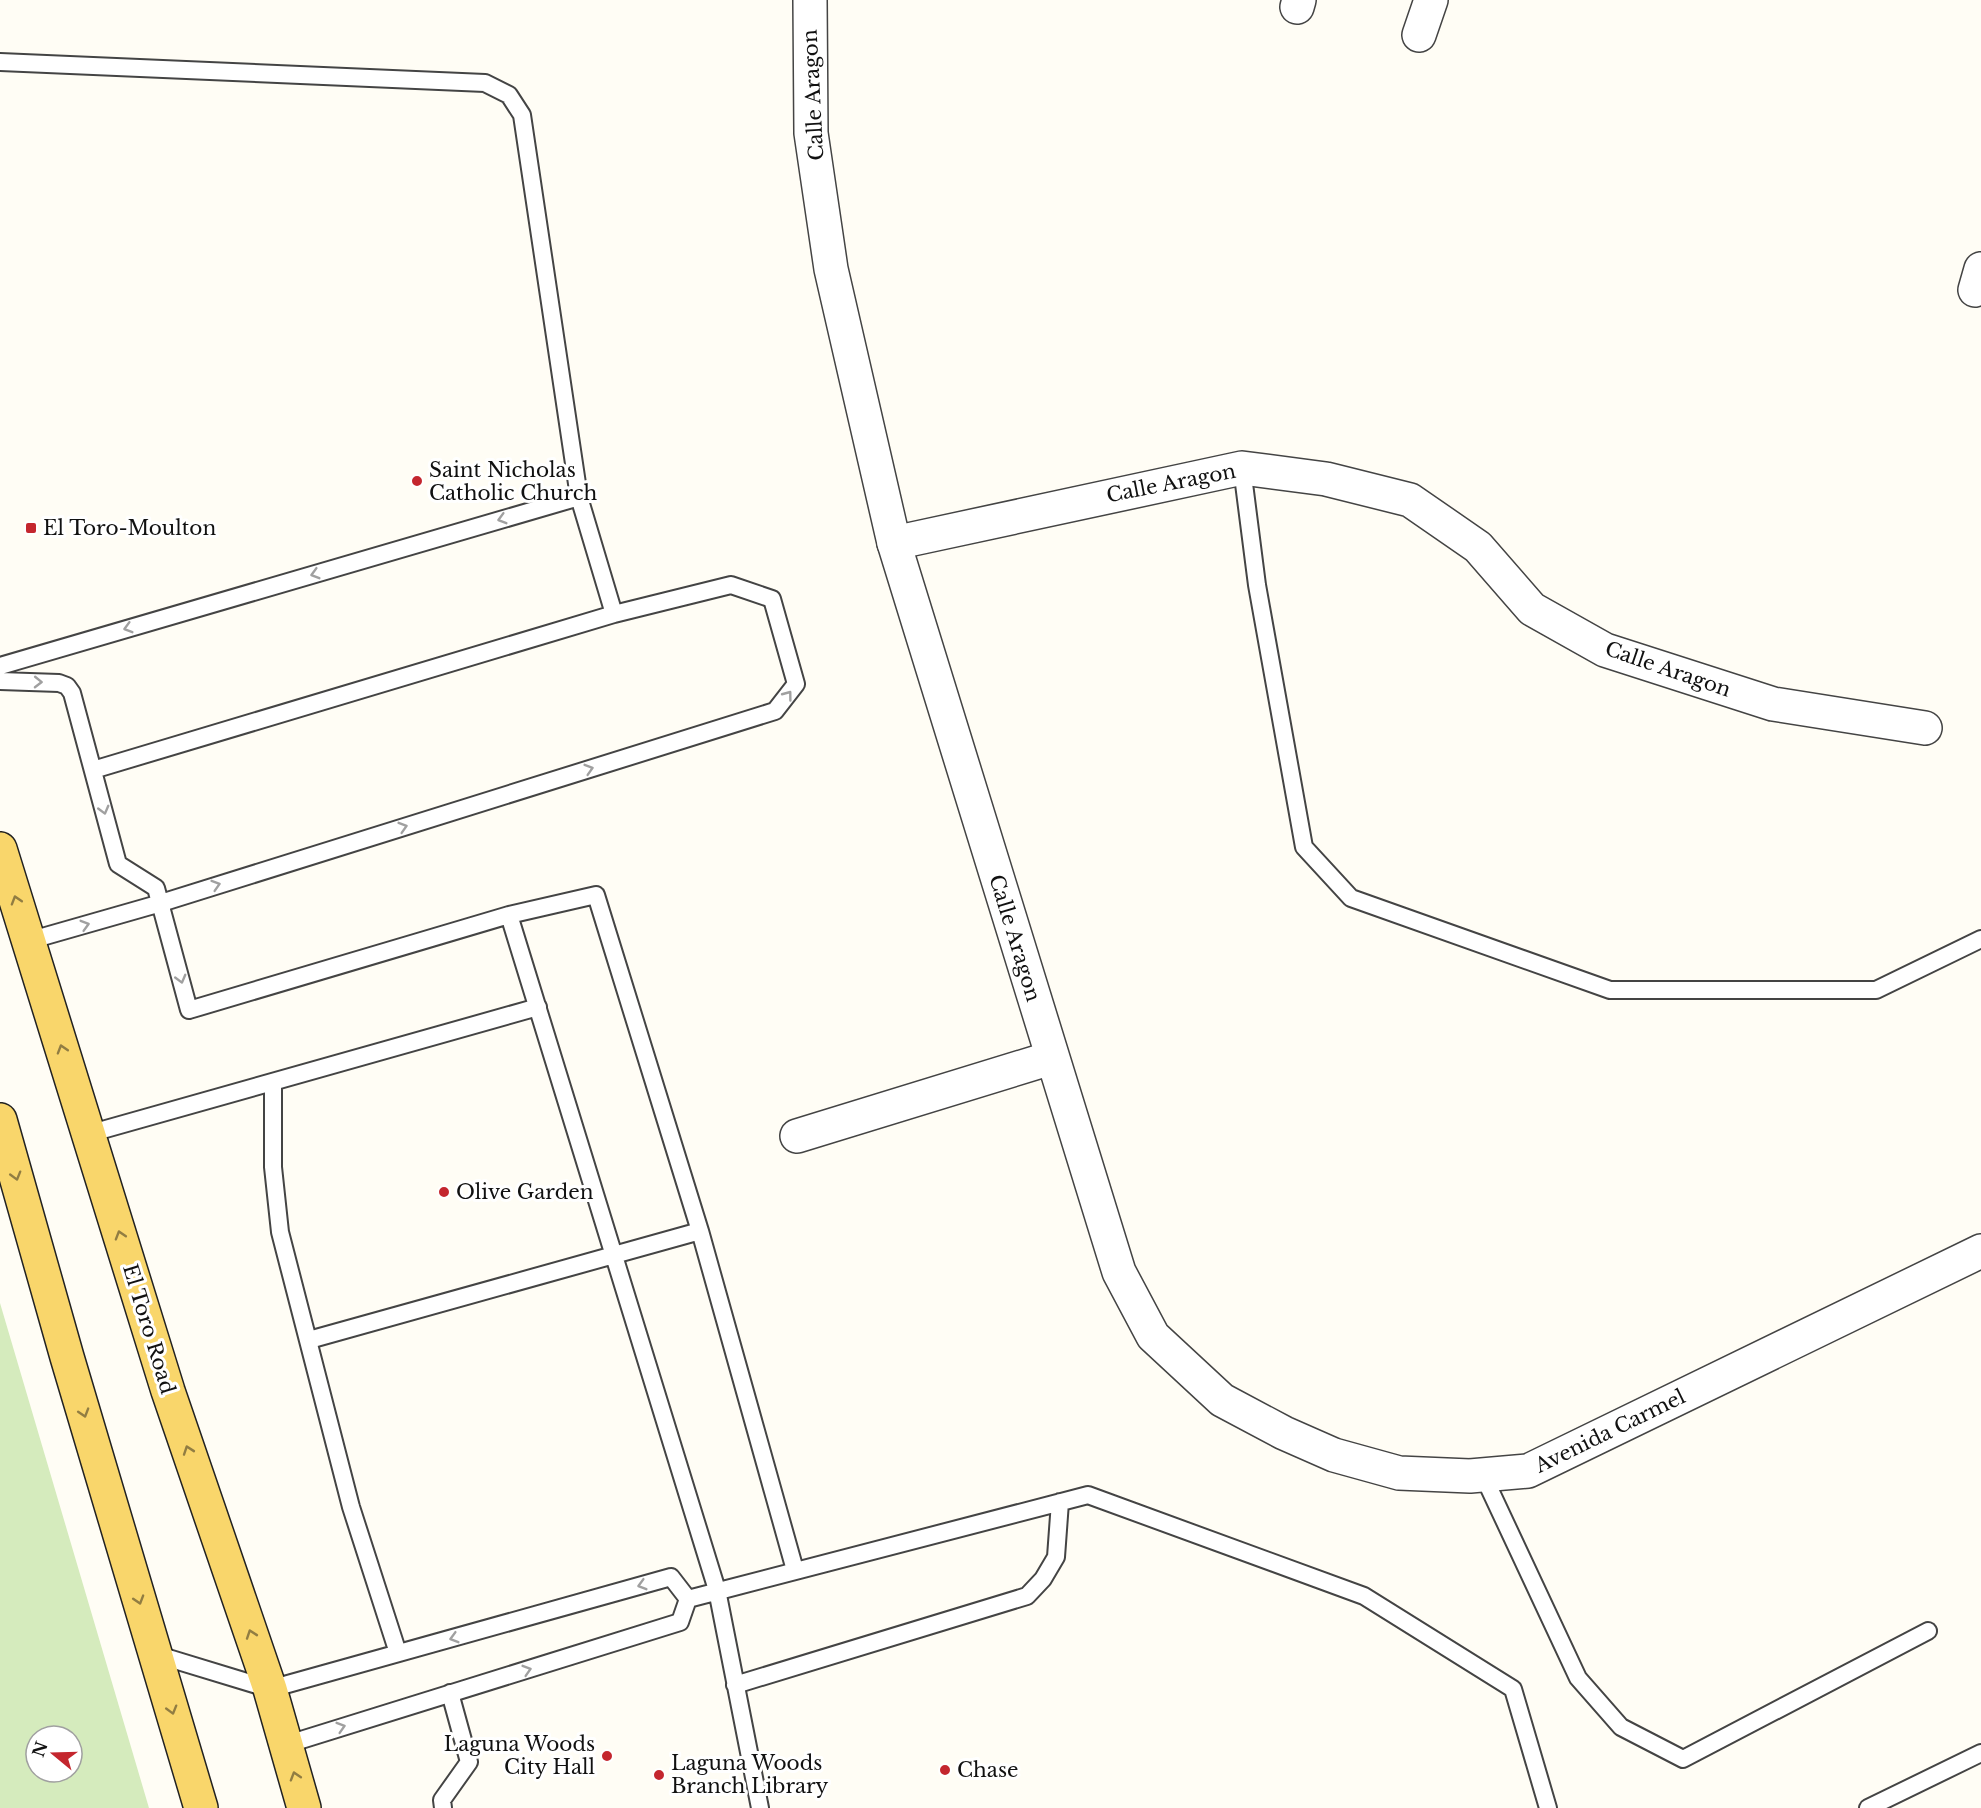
<svg xmlns="http://www.w3.org/2000/svg" width="1981" height="1808" viewBox="0 0 1981 1808" font-family="'Libre Baskerville',serif">
<style>
.green{fill:#d5ebbd;fill-rule:evenodd}
.lines{fill:none;stroke-linecap:round;stroke-linejoin:round}
.service-casing{stroke:#444;stroke-width:20}
.minor-casing{stroke:#444;stroke-width:36}
.tertiary-casing{stroke:#444;stroke-width:36}
.primary-casing{stroke:#222;stroke-width:36}
.service{stroke:#fff;stroke-width:16}
.minor{stroke:#fff;stroke-width:33}
.tertiary{stroke:#fff;stroke-width:33}
.primary{stroke:#f9d66b;stroke-width:33}
.oneway{stroke:#a0a0a0}
.oneway2{stroke:#917d42}
.poi-dot{fill:#c4262e;stroke:#fff;stroke-width:2}
.labels{text-anchor:middle;dominant-baseline:central;stroke-width:6;stroke-linejoin:round;paint-order:stroke}
.street-label{font-size:20px;fill:#111;stroke:#fff}
.poi-label{font-size:20px;fill:#111;stroke:#fff;text-anchor:start}
</style>
<rect width="100%" height="100%" fill="#fffdf5"/>
<path class="green" d="M 0,1303 L 149,1808 L 0,1808 ZM 36,1736 L 72,1736 L 72,1772 L 36,1772 Z"/>
<g class="lines">
<defs>
<path id="service" d="M 0,62 L 485,83 L 509,95 L 522,115 L 579,497 L 614,614
M 1242,468 L 1257,585 L 1304,847 L 1351,898 L 1610,990 L 1876,990 L 1981,939
M 0,666 L 579,497
M 0,681 L 59,683 L 67,686 L 72,693 L 118,864 L 156,888 L 189,1010 L 509,915 L 717,1590 L 760,1808
M 509,915 L 596,895 L 700,1231 L 795,1570
M 28,941 L 161,903 L 775,711 L 796,684 L 772,599 L 731,585 L 614,614 L 93,770
M 273,1082 L 273,1167 L 280,1232 L 351,1507 L 398,1653
M 88,1134 L 538,1007
M 309,1340 L 700,1231
M 1483,1475 L 1578,1678 L 1621,1727 L 1683,1759 L 1928,1631
M 688,1599 L 1088,1495 L 1364,1596 L 1513,1689 L 1548,1808
M 155,1654 L 270,1689 L 671,1577 L 688,1599
M 735,1685 L 1027,1596 L 1043,1579 L 1056,1557 L 1060,1502
M 285,1745 L 680,1622 L 688,1599
M 443,1808 L 442,1800 L 469,1762 L 450,1693
M 1868,1808 L 1981,1753"/>
<path id="minor" d="M 1297,7 L 1299,0
M 1419,35 L 1431,0
M 1975,290 L 1981,269
M 894,543 L 1242,468 L 1326,479 L 1410,500 L 1478,547 L 1532,609 L 1605,650 L 1773,704 L 1925,728
M 797,1136 L 1051,1058"/>
<path id="tertiary" d="M 810,0 L 811,133 L 831,269 L 894,543 L 1119,1272 L 1153,1336 L 1222,1400 L 1284,1433 L 1334,1455 L 1399,1473 L 1470,1476 L 1528,1471 L 1981,1251"/>
<path id="primary" d="M 0,849 L 168,1391 L 270,1689 L 304,1808
M 0,1120 L 67,1357 L 201,1808"/>
</defs>
<use href="#service" class="service-casing"/>
<use href="#minor" class="minor-casing"/>
<use href="#tertiary" class="tertiary-casing"/>
<use href="#primary" class="primary-casing"/>
<use href="#service" class="service"/>
<use href="#minor" class="minor"/>
<use href="#tertiary" class="tertiary"/>
<use href="#primary" class="primary"/>
</g>
<defs><path id="oneway-chevron" d="M-2-3.5L2.5 0L-2 3.5" fill="none" stroke-width="1.6" stroke-linecap="round" stroke-linejoin="round" transform="scale(1.5)"/></defs>
<g class="oneway">
<use href="#oneway-chevron" transform="translate(502 519) rotate(164)"/>
<use href="#oneway-chevron" transform="translate(315 574) rotate(164)"/>
<use href="#oneway-chevron" transform="translate(128 628) rotate(164)"/>
<use href="#oneway-chevron" transform="translate(38 682) rotate(1)"/>
<use href="#oneway-chevron" transform="translate(788 695) rotate(-53)"/>
<use href="#oneway-chevron" transform="translate(589 769) rotate(-17)"/>
<use href="#oneway-chevron" transform="translate(104 810) rotate(75)"/>
<use href="#oneway-chevron" transform="translate(403 827) rotate(-17)"/>
<use href="#oneway-chevron" transform="translate(216 885) rotate(-17)"/>
<use href="#oneway-chevron" transform="translate(85 925) rotate(-16)"/>
<use href="#oneway-chevron" transform="translate(181 979) rotate(75)"/>
<use href="#oneway-chevron" transform="translate(642 1585) rotate(164)"/>
<use href="#oneway-chevron" transform="translate(454 1638) rotate(164)"/>
<use href="#oneway-chevron" transform="translate(527 1670) rotate(-17)"/>
<use href="#oneway-chevron" transform="translate(341 1727) rotate(-17)"/>
</g>
<g class="oneway2">
<use href="#oneway-chevron" transform="translate(16 900) rotate(-107)"/>
<use href="#oneway-chevron" transform="translate(62 1049) rotate(-107)"/>
<use href="#oneway-chevron" transform="translate(16 1176) rotate(74)"/>
<use href="#oneway-chevron" transform="translate(120 1235) rotate(-107)"/>
<use href="#oneway-chevron" transform="translate(84 1413) rotate(73)"/>
<use href="#oneway-chevron" transform="translate(188 1450) rotate(-109)"/>
<use href="#oneway-chevron" transform="translate(139 1600) rotate(73)"/>
<use href="#oneway-chevron" transform="translate(251 1634) rotate(-109)"/>
<use href="#oneway-chevron" transform="translate(172 1710) rotate(74)"/>
<use href="#oneway-chevron" transform="translate(295 1776) rotate(-107)"/>
</g>
<g class="poi-dot">
<circle cx="417" cy="481" r="6"/>
<rect x="25" y="522" width="12" height="12" rx="3"/>
<circle cx="444" cy="1192" r="6"/>
<circle cx="607" cy="1756" r="6"/>
<circle cx="945" cy="1770" r="6"/>
<circle cx="659" cy="1775" r="6"/>
</g>
<g class="labels">
<g class="street-label">
<text transform="translate(813 95) rotate(-93)">Calle Aragon</text>
<text transform="translate(1171 483) rotate(-11)">Calle Aragon</text>
<text transform="translate(1668 669) rotate(19)">Calle Aragon</text>
<text transform="translate(1015 938) rotate(73)">Calle Aragon</text>
<text transform="translate(149 1329) rotate(73)">El Toro Road</text>
<text transform="translate(1610 1431) rotate(-26)">Avenida Carmel</text>
</g>
<g class="poi-label">
<text x="429" y="470">Saint Nicholas<tspan x="429" dy="23">Catholic Church</tspan></text>
<text x="43" y="528">El Toro-Moulton</text>
<text x="456" y="1192">Olive Garden</text>
<text x="595" y="1744" text-anchor="end">Laguna Woods<tspan x="595" dy="23">City Hall</tspan></text>
<text x="671" y="1763">Laguna Woods<tspan x="671" dy="23">Branch Library</tspan></text>
<text x="957" y="1770">Chase</text>
</g>
</g>
<g transform="translate(54 1754) rotate(289)"><circle r="28" fill="#ffffff" stroke="#a0a0a0" stroke-width="1.5"/>
<path d="M0-4.5L10 22L0 15L-10 22Z" fill="#c4262e"/>
<text y="-9" font-size="16" font-weight="bold" text-anchor="middle" fill="#111111">N</text>
</g>
</svg>
